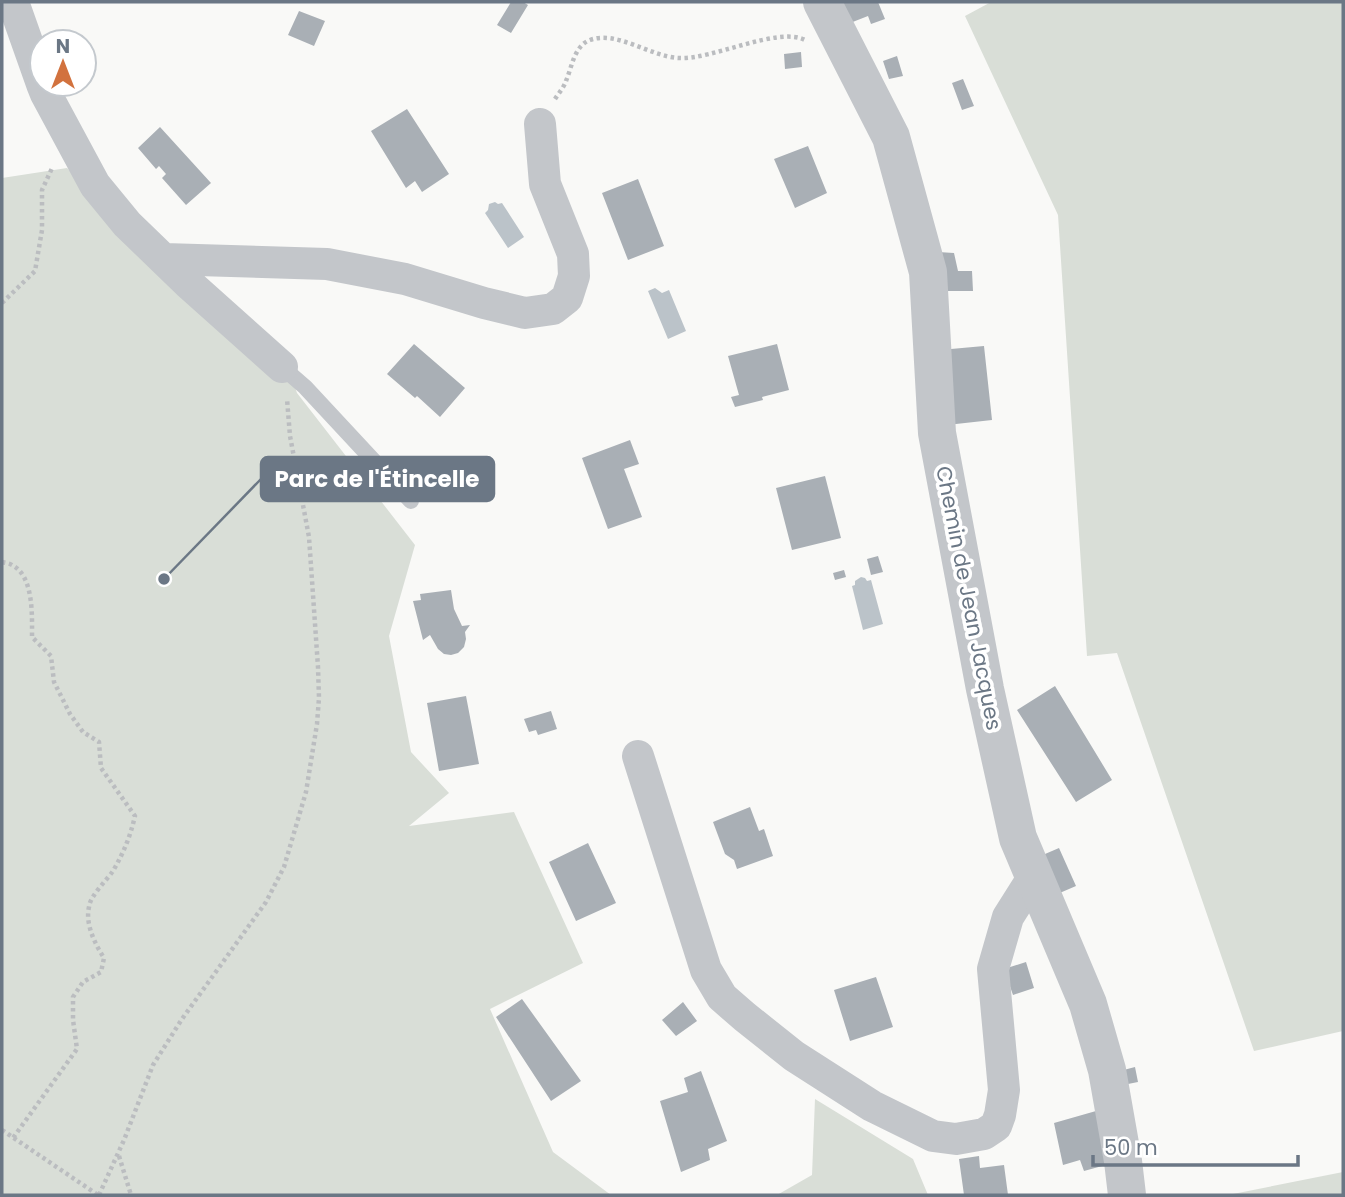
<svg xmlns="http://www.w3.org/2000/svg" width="1345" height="1197" viewBox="0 0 1345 1197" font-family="Poppins,sans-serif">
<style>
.green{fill:#d9ded7}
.water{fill:#bbc3c9}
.building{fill:#a9afb5}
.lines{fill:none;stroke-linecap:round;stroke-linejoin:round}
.path{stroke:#bbbdc0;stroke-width:4.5;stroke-dasharray:3.5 3.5;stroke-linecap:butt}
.service{stroke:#c3c6ca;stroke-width:16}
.minor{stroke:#c3c6ca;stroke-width:32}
.tertiary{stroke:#c3c6ca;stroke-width:38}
.labels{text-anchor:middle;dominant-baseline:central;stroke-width:7;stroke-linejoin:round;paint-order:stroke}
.street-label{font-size:21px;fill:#6b7785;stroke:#fff}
.leader{fill:none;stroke:#6b7785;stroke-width:2.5}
.callout-dot{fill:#6b7785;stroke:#fff;stroke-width:2.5}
.callout{fill:#6b7785;stroke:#6b7785;stroke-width:2.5}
.callout-label{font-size:23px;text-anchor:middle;font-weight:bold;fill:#fff}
</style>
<rect width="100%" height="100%" fill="#f9f9f7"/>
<path class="green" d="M 991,2 L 1343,2 L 1343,1031 L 1254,1051 L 1117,653 L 1087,656 L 1058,215 L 965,16 Z
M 67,168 L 295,387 L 297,393 L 415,545 L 389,636 L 411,752 L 449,793 L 409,826 L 514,812 L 583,963 L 490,1009 L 553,1152 L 611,1195 L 2,1195 L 2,178 Z
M 815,1099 L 913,1159 L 928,1195 L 777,1195 L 812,1175 Z
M 1343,1172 L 1343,1195 L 1228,1195 Z"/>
<path class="water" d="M 495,202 L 498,204 L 502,203 L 524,237 L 508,248 L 485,213 L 488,210 L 489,204 Z
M 655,288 L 662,293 L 669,290 L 686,331 L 668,339 L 648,291 Z
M 861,577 L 865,578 L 867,581 L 871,580 L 883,624 L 863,630 L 852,586 L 855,585 L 855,581 Z"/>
<path class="building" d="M 511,2 L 523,2 L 528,5 L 511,33 L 497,25 Z
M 834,2 L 878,2 L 885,19 L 871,24 L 868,16 L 845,25 Z
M 299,11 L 325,21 L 314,46 L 288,35 Z
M 801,52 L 802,67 L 785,69 L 784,54 Z
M 897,56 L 903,76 L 889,79 L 883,61 Z
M 963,79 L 974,106 L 962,110 L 952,83 Z
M 407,109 L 449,174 L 422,192 L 415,181 L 406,188 L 371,131 Z
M 160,127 L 211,183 L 186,205 L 162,178 L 166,174 L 159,166 L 156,169 L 138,148 Z
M 808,146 L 827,193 L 795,208 L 774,159 Z
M 638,179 L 664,246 L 628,260 L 602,193 Z
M 938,252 L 954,253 L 958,271 L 972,271 L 973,291 L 947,291 Z
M 414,344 L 465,388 L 440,417 L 417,396 L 415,398 L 387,374 Z
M 777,344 L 789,390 L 762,397 L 763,400 L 735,407 L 731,397 L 739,395 L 728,356 Z
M 984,346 L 992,420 L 947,425 L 940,350 Z
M 630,440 L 639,464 L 624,469 L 642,517 L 608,529 L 582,458 Z
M 825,476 L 841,538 L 792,550 L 776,488 Z
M 878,556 L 883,572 L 871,575 L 867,559 Z
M 844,570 L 846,577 L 835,580 L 833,573 Z
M 451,590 L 454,609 L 462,626 L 470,625 L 465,632 L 466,639 L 464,647 L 458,653 L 451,655 L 444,654 L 438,649 L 430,635 L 423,640 L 413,601 L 421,600 L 420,594 Z
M 1055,686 L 1112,780 L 1076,802 L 1017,710 Z
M 466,696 L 479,764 L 439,771 L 427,703 Z
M 551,711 L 557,729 L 538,735 L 536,730 L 529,732 L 524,719 Z
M 750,807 L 759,831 L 764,829 L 773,856 L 737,869 L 734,860 L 725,854 L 713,822 Z
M 588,843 L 616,903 L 576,921 L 549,862 Z
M 1059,848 L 1076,886 L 1055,895 L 1038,857 Z
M 1026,962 L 1034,988 L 1013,995 L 1004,969 Z
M 876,977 L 893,1027 L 850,1041 L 834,990 Z
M 522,999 L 581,1081 L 551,1101 L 496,1017 Z
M 683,1002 L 697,1021 L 676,1036 L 662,1020 Z
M 1135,1067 L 1138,1082 L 1118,1086 L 1116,1072 Z
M 701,1071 L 727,1141 L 708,1149 L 710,1160 L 681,1172 L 660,1101 L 688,1092 L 684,1078 Z
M 1103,1109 L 1113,1163 L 1084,1171 L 1080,1160 L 1063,1165 L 1054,1123 Z
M 979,1156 L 980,1168 L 1004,1165 L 1008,1195 L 964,1195 L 959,1159 Z"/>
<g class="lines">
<path class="path" d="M 555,99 C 559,93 564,87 566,81 C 572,67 574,46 590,40 C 617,30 651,57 679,58 C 712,60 778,26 805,40
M 2,303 L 35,271 L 42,230 L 42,190 L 53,166
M 2,562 C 5,563 9,563 12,565 C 34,576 32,616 32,637 L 51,656 L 54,682 L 70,714 L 83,732 L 99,742 L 101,768 L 135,816 C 130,837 124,852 113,871 C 106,881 90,896 89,907 C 85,924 95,944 104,958 L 101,972 L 83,982 L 73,997 L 73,1020 L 77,1049 L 13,1138
M 2,1130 L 98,1195
M 119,1156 L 131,1195
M 99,1195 L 124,1140 L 153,1065 L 182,1019 L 266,902 L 284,867 L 306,792 L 317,724 L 319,698 L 318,667 L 309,537 L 290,436 L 287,399"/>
<path class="service" d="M 282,367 L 305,387 L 411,501"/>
<path class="minor" d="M 13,2 L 42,84
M 42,84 L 46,94 L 95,185 L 127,224 L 188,283 L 282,367
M 164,259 L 327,264 L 405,279 L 484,303 L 525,313 L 553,309 L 567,298 L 574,276 L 573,254 L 545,184 L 540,124
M 638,756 L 706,970 L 722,997 L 745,1017 L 794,1056 L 872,1106 L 933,1136 L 956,1139 L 984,1134 L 996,1126 L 1000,1115 L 1004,1090 L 993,969 L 1008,917 L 1034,876"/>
<path class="tertiary" d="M 822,2 L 891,137 L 928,272 L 937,433 L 985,689 L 1018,838 L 1088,1004 L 1107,1070 L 1123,1161 L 1127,1195"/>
</g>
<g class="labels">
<g class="street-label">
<text transform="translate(969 598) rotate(79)">Chemin de Jean Jacques</text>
</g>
</g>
<path class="leader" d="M164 579L261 479"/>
<circle class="callout-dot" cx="164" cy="579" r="7"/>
<rect class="callout" x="261" y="457" width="233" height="44" rx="7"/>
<g class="callout-label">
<text x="377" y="487">Parc de l'Étincelle</text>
</g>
<rect width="1345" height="1197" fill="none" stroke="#6b7785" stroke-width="7"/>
<g transform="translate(63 63)"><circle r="33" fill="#ffffff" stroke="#c4c9ce" stroke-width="2"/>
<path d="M0-5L12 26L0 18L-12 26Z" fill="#d2723e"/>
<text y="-10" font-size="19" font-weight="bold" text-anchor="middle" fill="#6b7785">N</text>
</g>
<path d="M1093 1155v10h205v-10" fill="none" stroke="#6b7785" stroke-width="3.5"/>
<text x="1104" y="1155" font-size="21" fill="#6b7785" stroke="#ffffff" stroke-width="5" paint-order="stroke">50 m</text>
</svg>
